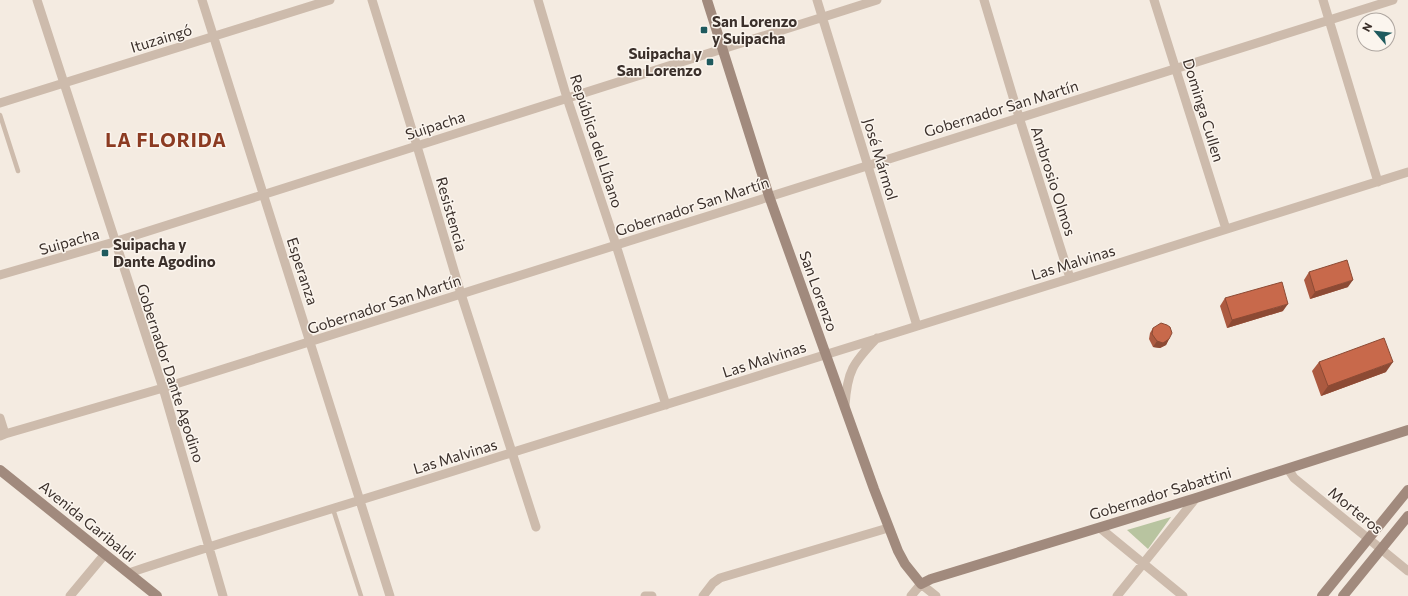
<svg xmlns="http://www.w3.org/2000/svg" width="1408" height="596" viewBox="0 0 1408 596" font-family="Commissioner,sans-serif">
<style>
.green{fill:#b8c4a0}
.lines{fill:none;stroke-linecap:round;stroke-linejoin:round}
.service{stroke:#cdbbac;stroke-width:4.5}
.minor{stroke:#cdbbac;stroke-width:9}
.secondary{stroke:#a18a7d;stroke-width:10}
.wall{fill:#ac5a40}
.shaded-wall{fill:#8c4a34}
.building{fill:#c8694b;stroke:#8c4a34}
.poi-dot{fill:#1f5a5e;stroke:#fbf5ee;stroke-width:1.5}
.labels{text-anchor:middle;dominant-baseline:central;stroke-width:3;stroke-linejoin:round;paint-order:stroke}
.poi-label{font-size:15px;font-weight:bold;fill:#3b302b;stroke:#fbf5ee;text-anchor:start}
.street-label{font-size:15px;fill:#3b302b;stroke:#fbf5ee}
.district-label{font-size:19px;font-weight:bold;letter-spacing:1px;fill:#8c3b22;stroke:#fbf5ee}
</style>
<rect width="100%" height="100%" fill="#f4ebe1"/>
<path class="green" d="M 1171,517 L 1148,549 L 1127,530 Z"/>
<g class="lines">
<path class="service" d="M 0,115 L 18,171
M 333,509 L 361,596"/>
<path class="minor" d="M 37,0 L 163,388 L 223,596
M 202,0 L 390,596
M 372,0 L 417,146 L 461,294 L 536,527
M 538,0 L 567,98 L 616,245 L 666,405
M 817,0 L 917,326
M 984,0 L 1019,117 L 1070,278
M 1154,0 L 1226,229
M 1323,0 L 1378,182
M 0,103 L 330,0
M 0,275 L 114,242 L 877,0
M 845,406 C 847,371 853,363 877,338
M 0,418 L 5,434
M 0,436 L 5,434 L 163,388 L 1393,0
M 1288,469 L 1294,478 L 1408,571
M 1100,528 L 1183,596
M 129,573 C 252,532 377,496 501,456 C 804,361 1106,268 1408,172
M 70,596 L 105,554
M 645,596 L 652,596
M 703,596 L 713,583 L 720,578 L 888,528
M 911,596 L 921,584 L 936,596
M 1117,596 L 1196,498"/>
<path class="secondary" d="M 707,0 L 769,196 L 874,489 L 898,551 L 905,564 L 921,584 L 931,579 L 1196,498 L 1408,430
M 0,470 L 157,596
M 1322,596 L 1408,490
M 1343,596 L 1408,516"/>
</g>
<path class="wall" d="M 1309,272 L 1348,287 L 1310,299 L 1304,280 Z
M 1225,298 L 1283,311 L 1227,328 L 1220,306 Z
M 1153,328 L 1169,339 L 1166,345 L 1160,348 L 1153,347 L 1149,339 L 1150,333 Z
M 1319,362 L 1386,372 L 1321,396 L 1312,371 Z"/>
<path class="shaded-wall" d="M 1353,280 L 1348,287 L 1310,299 L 1315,292 Z
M 1288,304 L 1283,311 L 1227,328 L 1232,320 Z
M 1169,339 L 1166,345 L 1160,348 L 1153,347 L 1157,341 Z
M 1393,362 L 1386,372 L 1321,396 L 1328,386 Z"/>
<path class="building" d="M 1347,260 L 1353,280 L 1315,292 L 1309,272 Z
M 1282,282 L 1288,304 L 1232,320 L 1225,298 Z
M 1161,323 L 1167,325 L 1170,327 L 1172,333 L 1169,339 L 1163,343 L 1157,341 L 1152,334 L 1153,328 Z
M 1384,338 L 1393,362 L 1328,386 L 1319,362 Z"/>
<g class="poi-dot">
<rect x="700" y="26" width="8" height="8" rx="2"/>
<rect x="706" y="58" width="8" height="8" rx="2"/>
<rect x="101" y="249" width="8" height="8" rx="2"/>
</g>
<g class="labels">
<g class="poi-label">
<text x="712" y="21">San Lorenzo<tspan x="712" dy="17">y Suipacha</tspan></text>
<text x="702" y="53" text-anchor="end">Suipacha y<tspan x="702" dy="17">San Lorenzo</tspan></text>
<text x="113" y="244">Suipacha y<tspan x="113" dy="17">Dante Agodino</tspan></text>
</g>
<g class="street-label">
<text transform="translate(161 38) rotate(-17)">Ituzaingó</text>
<text transform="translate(1001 108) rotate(-17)">Gobernador San Martín</text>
<text transform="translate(1204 110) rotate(73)">Dominga Cullen</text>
<text transform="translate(435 125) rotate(-18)">Suipacha</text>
<text transform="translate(597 141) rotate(72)">República del Líbano</text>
<text transform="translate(881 159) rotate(73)">José Mármol</text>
<text transform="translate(1054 181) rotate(72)">Ambrosio Olmos</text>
<text transform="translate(692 206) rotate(-18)">Gobernador San Martín</text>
<text transform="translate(452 214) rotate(74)">Resistencia</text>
<text transform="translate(69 241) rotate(-16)">Suipacha</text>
<text transform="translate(1073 262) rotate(-17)">Las Malvinas</text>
<text transform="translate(303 271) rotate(72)">Esperanza</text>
<text transform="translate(819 291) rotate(70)">San Lorenzo</text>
<text transform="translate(384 304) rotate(-18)">Gobernador San Martín</text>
<text transform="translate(764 359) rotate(-18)">Las Malvinas</text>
<text transform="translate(171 373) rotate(72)">Gobernador Dante Agodino</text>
<text transform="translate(455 456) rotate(-17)">Las Malvinas</text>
<text transform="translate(1160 493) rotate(-17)">Gobernador Sabattini</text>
<text transform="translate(1356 510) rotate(39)">Morteros</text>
<text transform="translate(88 521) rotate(39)">Avenida Garibaldi</text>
</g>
<g class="district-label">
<text x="166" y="139">LA FLORIDA</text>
</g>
</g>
<g transform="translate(1376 32) rotate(298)"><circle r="19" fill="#fbf5ee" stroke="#aea6a0"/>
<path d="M0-3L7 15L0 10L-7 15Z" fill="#1f5a5e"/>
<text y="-6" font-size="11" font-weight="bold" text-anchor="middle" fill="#3b302b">N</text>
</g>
</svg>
